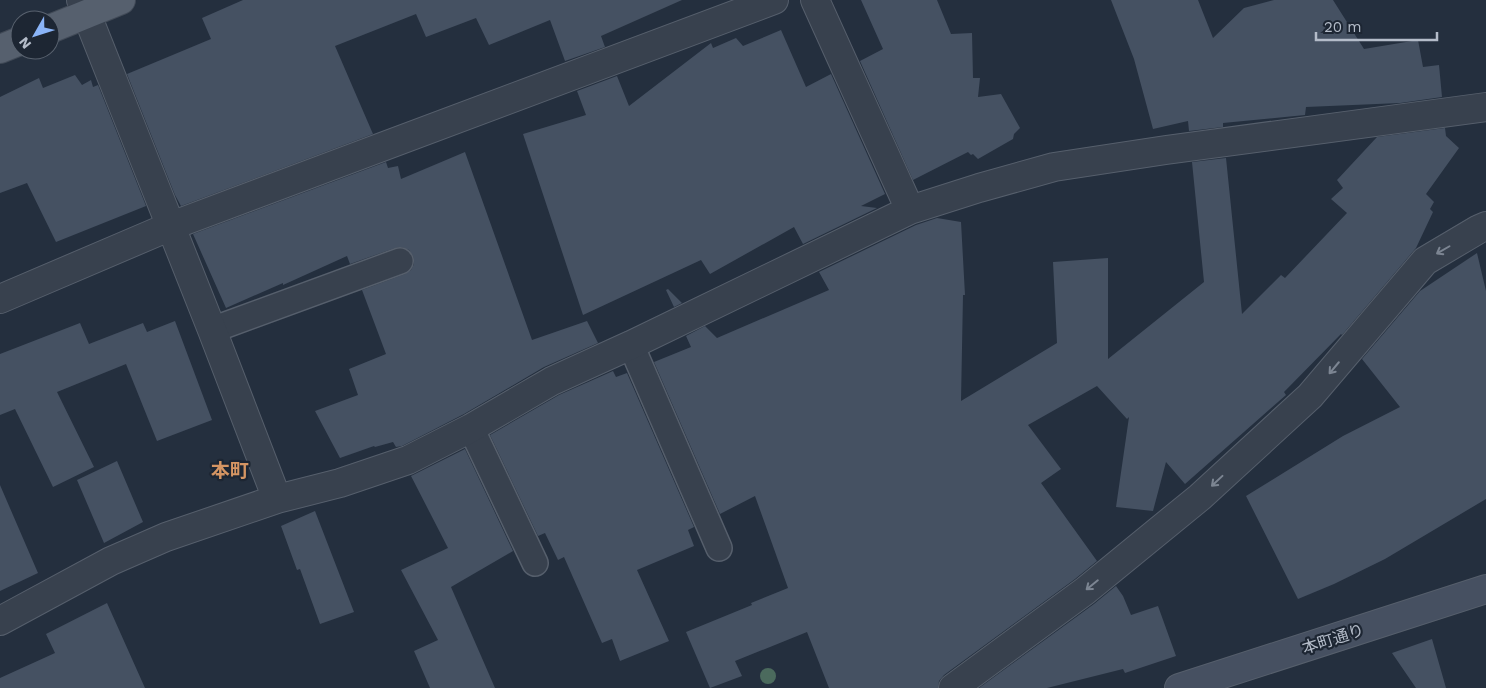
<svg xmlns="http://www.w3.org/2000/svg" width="1486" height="688" viewBox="0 0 1486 688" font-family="'Work Sans','Noto Sans JP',sans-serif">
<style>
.building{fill:#455162}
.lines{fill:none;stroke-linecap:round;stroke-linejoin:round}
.lane-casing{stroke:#565f6c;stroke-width:28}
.street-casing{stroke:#565f6c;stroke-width:30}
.secondary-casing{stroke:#565f6c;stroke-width:30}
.primary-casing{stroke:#414a57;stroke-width:30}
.lane{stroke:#38414e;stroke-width:25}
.street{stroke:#38414e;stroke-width:28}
.secondary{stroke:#465061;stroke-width:28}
.primary{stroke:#56606e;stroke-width:28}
.tree{fill:#4b6a5d}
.oneway{stroke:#7c8592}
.labels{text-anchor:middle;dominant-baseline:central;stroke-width:4.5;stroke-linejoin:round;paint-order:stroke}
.street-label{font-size:16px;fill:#b4bcc9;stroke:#1d2633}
.quarter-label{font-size:19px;font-weight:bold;fill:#d59563;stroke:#1d2633}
</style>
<rect width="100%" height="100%" fill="#242f3e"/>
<path class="building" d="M 243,0 L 682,0 L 601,36 L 605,47 L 565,61 L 550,20 L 489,45 L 476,18 L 426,37 L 416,14 L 335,46 L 373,134 L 181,206 L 175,195 L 127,74 L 211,39 L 202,18 Z
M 861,0 L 937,0 L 951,34 L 972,33 L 973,78 L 980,78 L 978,97 L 1001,94 L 1020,128 L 1014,134 L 1013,139 L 978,159 L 973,154 L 971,155 L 968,152 L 913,180 L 860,61 L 883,49 Z
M 1111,0 L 1198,0 L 1213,38 L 1244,8 L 1274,0 L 1333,0 L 1364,49 L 1418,40 L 1423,67 L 1439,65 L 1442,97 L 1400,103 L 1306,107 L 1305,115 L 1223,123 L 1223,127 L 1189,131 L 1188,121 L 1153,129 L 1134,59 Z
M 781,30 L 806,87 L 831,74 L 885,194 L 861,206 L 877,208 L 803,244 L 794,227 L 710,274 L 701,260 L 583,315 L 523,134 L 586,115 L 577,91 L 617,76 L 629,106 L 711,43 L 713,48 L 736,38 L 743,46 Z
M 75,75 L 82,85 L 91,80 L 93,87 L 98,85 L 146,206 L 56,242 L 27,183 L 0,193 L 0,97 L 39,78 L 43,88 Z
M 1445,128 L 1446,136 L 1459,148 L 1426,194 L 1434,202 L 1430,209 L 1433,212 L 1416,248 L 1342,335 L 1341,334 L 1284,392 L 1286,395 L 1185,484 L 1166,462 L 1153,511 L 1116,507 L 1129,417 L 1127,419 L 1097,386 L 1028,425 L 1061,469 L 1041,483 L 1097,561 L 1075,579 L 944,675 L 939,681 L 938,688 L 829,688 L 807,632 L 735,661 L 742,676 L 710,688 L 686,632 L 752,605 L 751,603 L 788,588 L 755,496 L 720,514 L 654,362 L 691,347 L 686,336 L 705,326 L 717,338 L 829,290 L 819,272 L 916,225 L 937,218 L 961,222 L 965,295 L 963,295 L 961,401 L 1057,343 L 1053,262 L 1108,258 L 1108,359 L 1204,282 L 1192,162 L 1226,158 L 1242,314 L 1281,275 L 1285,278 L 1347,213 L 1331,199 L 1343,188 L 1337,180 L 1377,137 Z
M 465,152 L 532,340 L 587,321 L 598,343 L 544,367 L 464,414 L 402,446 L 396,447 L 393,442 L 375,447 L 374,446 L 340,458 L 315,411 L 358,395 L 349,369 L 386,354 L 362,290 L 405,274 L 411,270 L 414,264 L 413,256 L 409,250 L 402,247 L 395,248 L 350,264 L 347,256 L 283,285 L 283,283 L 226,308 L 193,234 L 386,162 L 388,168 L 398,166 L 401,179 Z
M 1477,253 L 1486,291 L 1486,499 L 1385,559 L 1334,584 L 1298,599 L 1246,496 L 1343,436 L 1400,407 L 1362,359 L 1420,291 Z
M 668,289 L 682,303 L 674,307 L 666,290 Z
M 175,321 L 212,420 L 157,441 L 126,364 L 57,392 L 94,467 L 53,487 L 15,409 L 0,415 L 0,354 L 80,323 L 89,344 L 143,323 L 147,332 Z
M 613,371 L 616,377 L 627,373 L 694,527 L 688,530 L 694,546 L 637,570 L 669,641 L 620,661 L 612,639 L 602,643 L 564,557 L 558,560 L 545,533 L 538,536 L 490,435 L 559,395 Z
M 465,449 L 513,551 L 451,587 L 495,688 L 430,688 L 414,651 L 438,640 L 401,570 L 448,548 L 411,476 Z
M 117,461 L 143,522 L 104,543 L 77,480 Z
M 0,485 L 38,573 L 0,591 Z
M 315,511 L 354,612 L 320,624 L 300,569 L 297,570 L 281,526 Z
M 1116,586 L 1123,596 L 1131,615 L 1158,606 L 1176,656 L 1125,673 L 1123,669 L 1047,688 L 979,688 L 1094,604 Z
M 107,603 L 145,688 L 0,688 L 0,678 L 55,653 L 46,634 Z
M 1432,639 L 1446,688 L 1416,688 L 1392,653 Z"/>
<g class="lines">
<defs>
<path id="lane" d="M 212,330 L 400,261
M 631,345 L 719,548
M 471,428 L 535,563"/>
<path id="street" d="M 81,0 L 212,330 L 277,499
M 910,210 L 979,188 L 1054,167 L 1166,150 L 1486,107
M 0,299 L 171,226 L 774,0
M 0,621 L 111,561 L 166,537 L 277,499 L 340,483 L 408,460 L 471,428 L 552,381 L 631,345 L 910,210 L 815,0
M 953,688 L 1085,591 L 1200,497 L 1310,396 L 1425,261 L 1479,229 L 1486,226"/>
<path id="secondary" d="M 1179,688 L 1486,589"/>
<path id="primary" d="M 50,29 L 121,0
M 0,49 L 20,41"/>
</defs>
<use href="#lane" class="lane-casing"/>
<use href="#street" class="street-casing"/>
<use href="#secondary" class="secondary-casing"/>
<use href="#primary" class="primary-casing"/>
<use href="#lane" class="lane"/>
<use href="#street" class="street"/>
<use href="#secondary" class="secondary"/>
<use href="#primary" class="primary"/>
</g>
<circle class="tree" cx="768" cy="676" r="8"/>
<defs><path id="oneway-shaft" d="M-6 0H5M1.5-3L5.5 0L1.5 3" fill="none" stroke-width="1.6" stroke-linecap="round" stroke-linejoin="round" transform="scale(1.25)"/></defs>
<g class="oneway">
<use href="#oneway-shaft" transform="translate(1443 250) rotate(150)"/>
<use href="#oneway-shaft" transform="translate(1334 368) rotate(130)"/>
<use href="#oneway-shaft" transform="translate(1217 481) rotate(137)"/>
<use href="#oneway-shaft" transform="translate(1092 585) rotate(141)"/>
</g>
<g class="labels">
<g class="street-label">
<text transform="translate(1333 639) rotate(-18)">本町通り</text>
</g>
<g class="quarter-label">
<text x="230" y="470">本町</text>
</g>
</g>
<g transform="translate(35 35) rotate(231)"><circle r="24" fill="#1d2633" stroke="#59626f"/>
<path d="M0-4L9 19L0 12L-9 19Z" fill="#8ab4f8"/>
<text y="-8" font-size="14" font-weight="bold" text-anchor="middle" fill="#b4bcc9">N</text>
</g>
<path d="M1316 32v8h121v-8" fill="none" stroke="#b4bcc9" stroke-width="2.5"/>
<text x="1324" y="32" font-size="15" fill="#b4bcc9" stroke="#1d2633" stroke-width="4" paint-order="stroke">20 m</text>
</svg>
